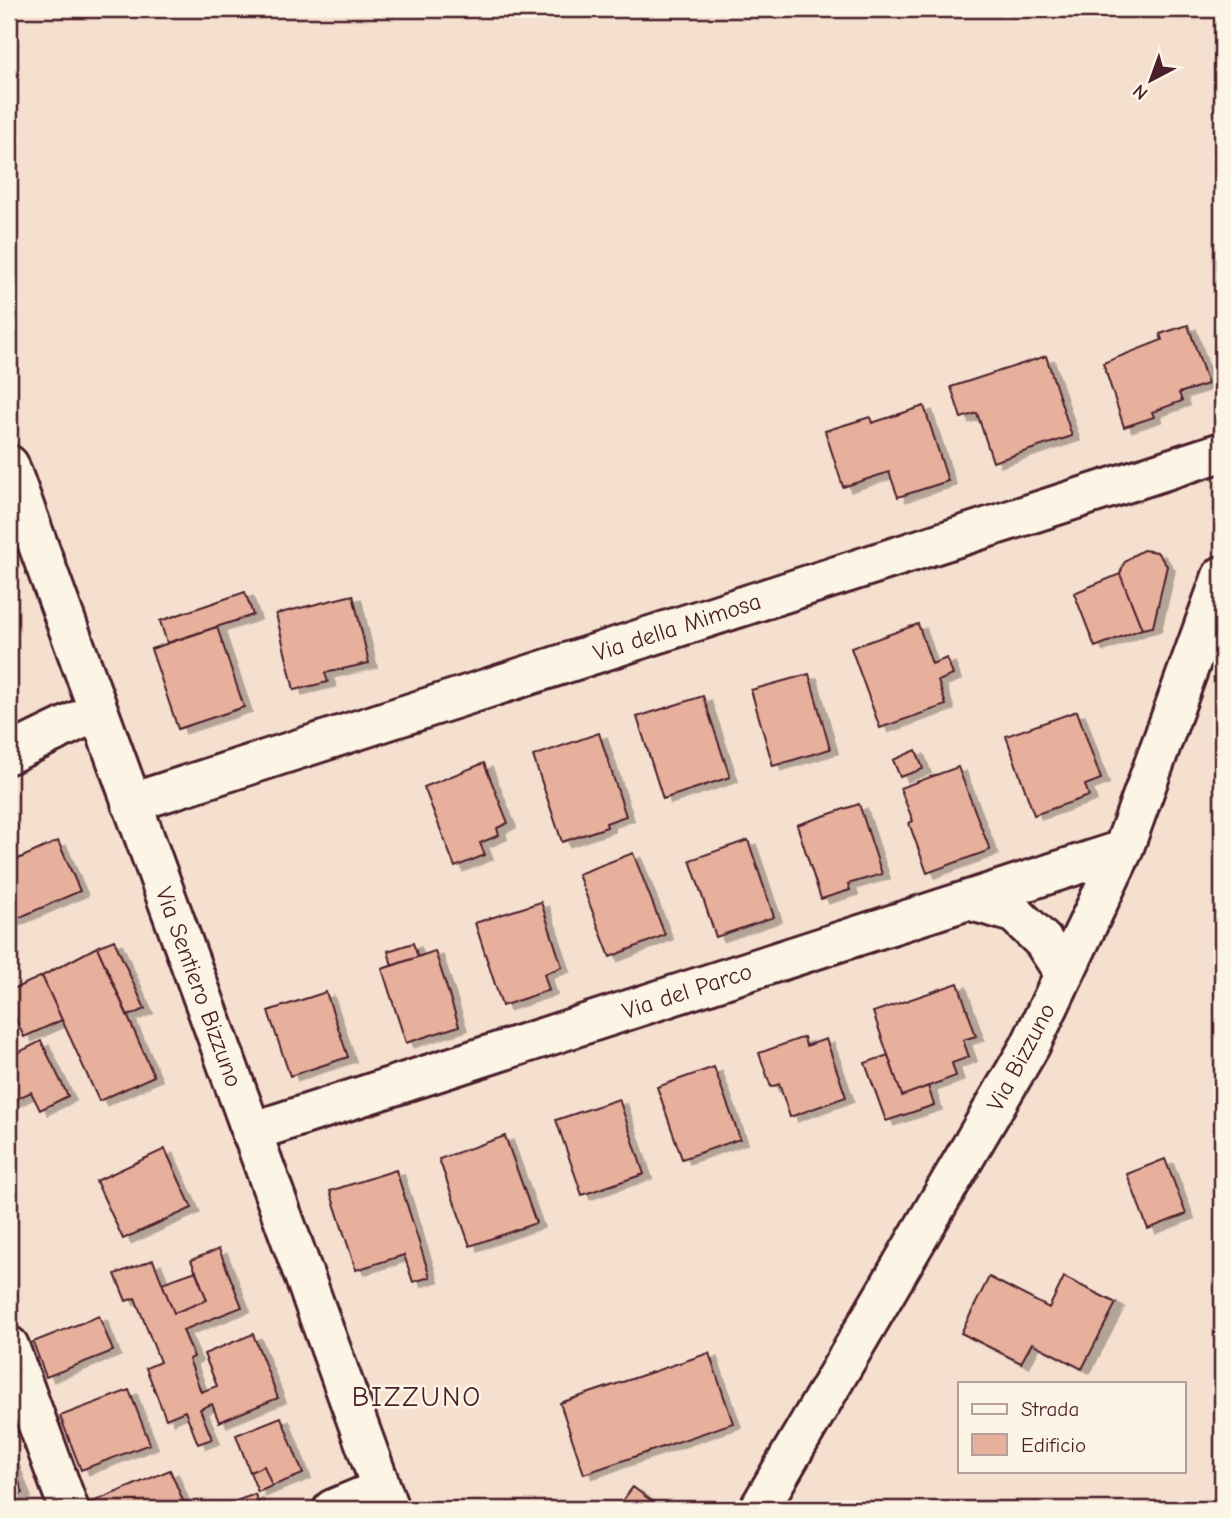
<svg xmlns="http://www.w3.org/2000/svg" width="1231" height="1518" viewBox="0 0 1231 1518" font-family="'Comic Neue',sans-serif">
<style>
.building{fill:#e6b09c;stroke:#4a1f2b;stroke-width:2;filter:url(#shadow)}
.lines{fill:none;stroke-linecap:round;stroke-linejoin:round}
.minor-casing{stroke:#4a1f2b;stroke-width:44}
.minor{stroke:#fcf5e5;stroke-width:38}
.labels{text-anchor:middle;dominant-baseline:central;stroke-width:5;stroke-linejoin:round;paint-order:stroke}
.street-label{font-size:24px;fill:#4a1f2b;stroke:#fcf5e5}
.quarter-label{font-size:28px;letter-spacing:2px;fill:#4a1f2b;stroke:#fcf5e5}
</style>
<defs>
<filter id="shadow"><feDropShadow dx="8" dy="4.5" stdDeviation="0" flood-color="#0004"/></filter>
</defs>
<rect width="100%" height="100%" fill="#f5e0cf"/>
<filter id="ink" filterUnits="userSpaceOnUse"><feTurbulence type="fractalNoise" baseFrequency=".0143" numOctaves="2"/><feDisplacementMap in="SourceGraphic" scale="14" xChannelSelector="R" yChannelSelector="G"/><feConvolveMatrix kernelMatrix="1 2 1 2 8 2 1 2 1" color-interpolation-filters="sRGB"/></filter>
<g filter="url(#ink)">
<path class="building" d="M 1188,325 L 1208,384 L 1179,393 L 1182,401 L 1152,412 L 1154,417 L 1124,427 L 1103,363 L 1162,340 L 1160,334 Z
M 1046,356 L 1072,436 L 993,462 L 977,413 L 961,418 L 951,387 Z
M 924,406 L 948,481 L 898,497 L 889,472 L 843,487 L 825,431 L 870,417 L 872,423 Z
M 1143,550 L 1157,552 L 1167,566 L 1153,627 L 1142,629 L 1120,574 L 1124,563 L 1132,556 Z
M 1120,574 L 1142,629 L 1095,647 L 1074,593 Z
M 245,592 L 253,615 L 167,643 L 160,621 Z
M 353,595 L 369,663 L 325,673 L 328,682 L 294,690 L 276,614 Z
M 918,624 L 932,664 L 947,658 L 953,675 L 938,681 L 946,705 L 880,728 L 851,648 Z
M 217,627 L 244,707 L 178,729 L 151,649 Z
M 809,674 L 830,749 L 773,766 L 751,690 Z
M 703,696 L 730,777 L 663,799 L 637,717 Z
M 1077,711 L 1101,779 L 1085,785 L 1089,796 L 1034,815 L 1006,736 Z
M 599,733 L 626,816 L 606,823 L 607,827 L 562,842 L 533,756 Z
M 916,750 L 923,769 L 900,777 L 893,760 Z
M 484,763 L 508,823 L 497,828 L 499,835 L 480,843 L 485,855 L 455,867 L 424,787 Z
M 958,767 L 990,850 L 927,873 L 909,823 L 913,821 L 900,788 Z
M 859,804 L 882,874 L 848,884 L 850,890 L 821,899 L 797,825 Z
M 748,840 L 774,917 L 716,937 L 690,860 Z
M 58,841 L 80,891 L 9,922 L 9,863 Z
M 633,853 L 665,935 L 610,957 L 578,874 Z
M 541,902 L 562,967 L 544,974 L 549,990 L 502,1006 L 475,923 Z
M 114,940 L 145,1009 L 128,1016 L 97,947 Z
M 413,943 L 418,957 L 392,966 L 388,951 Z
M 97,947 L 154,1076 L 99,1101 L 42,976 Z
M 435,951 L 459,1026 L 406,1043 L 382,969 Z
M 42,976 L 62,1020 L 24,1037 L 9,1005 L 9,991 Z
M 958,983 L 976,1036 L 963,1040 L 969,1057 L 952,1063 L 956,1076 L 902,1096 L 873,1012 Z
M 326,992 L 348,1057 L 290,1076 L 268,1011 Z
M 804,1037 L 806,1046 L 826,1039 L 846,1097 L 790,1117 L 779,1084 L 771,1087 L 759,1053 Z
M 41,1041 L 68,1096 L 40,1110 L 31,1092 L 10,1102 L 9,1057 Z
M 888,1055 L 902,1096 L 928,1086 L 934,1105 L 886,1121 L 865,1063 Z
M 714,1067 L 740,1139 L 682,1159 L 657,1087 Z
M 619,1099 L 644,1174 L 582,1195 L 556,1120 Z
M 505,1136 L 536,1223 L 470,1246 L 439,1159 Z
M 165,1149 L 192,1208 L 123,1239 L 96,1181 Z
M 1165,1159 L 1186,1214 L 1148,1229 L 1127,1174 Z
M 396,1170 L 430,1277 L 413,1282 L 404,1255 L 356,1270 L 330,1191 Z
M 219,1249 L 242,1307 L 183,1330 L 194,1357 L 189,1359 L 201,1392 L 217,1386 L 204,1354 L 253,1334 L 278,1398 L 219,1422 L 212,1404 L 200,1409 L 212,1439 L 198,1444 L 185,1411 L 166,1419 L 146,1368 L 160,1362 L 135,1298 L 126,1301 L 115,1274 L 153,1260 L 174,1313 L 207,1300 L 191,1260 Z
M 196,1271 L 207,1300 L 174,1313 L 162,1283 Z
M 989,1277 L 1049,1308 L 1064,1277 L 1116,1303 L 1082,1369 L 1032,1343 L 1021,1363 L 961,1333 Z
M 99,1316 L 113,1351 L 46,1377 L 33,1342 Z
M 709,1353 L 733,1423 L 584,1474 L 560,1403 Z
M 129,1390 L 150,1444 L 81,1470 L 60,1416 Z
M 281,1417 L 303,1474 L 272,1486 L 264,1466 L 250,1472 L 236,1435 Z
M 9,1455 L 23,1493 L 9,1499 Z
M 264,1466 L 272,1486 L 258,1492 L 250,1472 Z
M 170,1470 L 184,1503 L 167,1509 L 92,1509 L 90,1503 Z
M 633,1487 L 662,1509 L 616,1509 Z
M 255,1494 L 260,1509 L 224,1509 L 227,1508 L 225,1505 Z"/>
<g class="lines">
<defs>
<path id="minor" d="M 9,465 L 389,1509
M 9,754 L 98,711
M 131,803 L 1222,452
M 968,900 L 1014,913 L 1043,941 L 1064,973
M 251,1132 L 1123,850
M 9,1346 L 69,1509
M 333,1509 L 381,1489
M 759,1509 L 1030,1046 L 1123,850 L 1222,576"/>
</defs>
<use href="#minor" class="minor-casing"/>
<use href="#minor" class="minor"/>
</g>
</g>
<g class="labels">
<g class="street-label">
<text transform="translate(677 627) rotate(-18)">Via della Mimosa</text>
<text transform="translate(199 987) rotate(70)">Via Sentiero Bizzuno</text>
<text transform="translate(687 991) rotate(-18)">Via del Parco</text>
<text transform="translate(1021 1057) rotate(-62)">Via Bizzuno</text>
</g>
<g class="quarter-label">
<text x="417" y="1397">BIZZUNO</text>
</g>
</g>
<rect width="1231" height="1518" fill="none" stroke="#fcf5e5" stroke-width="35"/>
<rect x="18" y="18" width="1196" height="1483" fill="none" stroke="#4a1f2b" stroke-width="2.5" filter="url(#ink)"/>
<rect x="958" y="1382" width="228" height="91" fill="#fcf5e5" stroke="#b59f9b" stroke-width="2"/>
<rect x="972" y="1404" width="35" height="10" fill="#fcf5e5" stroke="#b59f9b" stroke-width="2"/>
<text x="1021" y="1416" font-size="21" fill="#4a1f2b">Strada</text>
<rect x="972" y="1434" width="35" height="21" fill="#e6b09c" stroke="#b59f9b" stroke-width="2"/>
<text x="1021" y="1452" font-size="21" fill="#4a1f2b">Edificio</text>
<g transform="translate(1151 80) rotate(221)" stroke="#fcf5e5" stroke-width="5" paint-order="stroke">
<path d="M0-5L12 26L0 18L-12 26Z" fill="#4a1f2b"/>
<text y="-10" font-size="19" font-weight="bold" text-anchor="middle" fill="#4a1f2b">N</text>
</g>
</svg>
